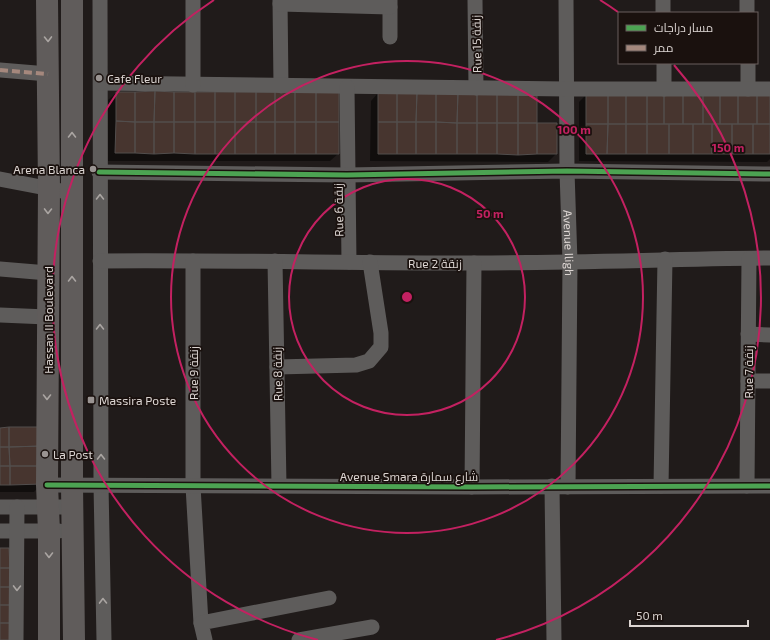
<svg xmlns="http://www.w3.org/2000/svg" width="770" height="640" viewBox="0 0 770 640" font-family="'Exo 2',Cairo,sans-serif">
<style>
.shadow{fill:#0007}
.building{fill:#47352f;stroke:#524e4d}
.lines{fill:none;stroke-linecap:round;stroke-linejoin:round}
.street{stroke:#5e5c5b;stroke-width:15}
.primary{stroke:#605c5b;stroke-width:22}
.quiet{stroke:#a5887d;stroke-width:4;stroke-dasharray:8 4;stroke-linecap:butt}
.cycleway-casing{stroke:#1a110e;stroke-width:8}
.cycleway{stroke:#4ca352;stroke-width:5}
.oneway{stroke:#aaa5a2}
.ring{fill:none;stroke:#c32161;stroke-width:2}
.poi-dot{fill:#9a9492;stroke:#1a110e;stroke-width:1.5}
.labels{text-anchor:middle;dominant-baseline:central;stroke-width:3.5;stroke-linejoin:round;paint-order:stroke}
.street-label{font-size:12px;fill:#dcd5d2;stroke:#1a110e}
.poi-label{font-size:12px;fill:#dcd5d2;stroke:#1a110e;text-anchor:start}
.centre{fill:#c32161;stroke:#1a110e;stroke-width:2}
.ring-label{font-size:12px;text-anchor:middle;font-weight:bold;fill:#c32161;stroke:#1a110e;stroke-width:3.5;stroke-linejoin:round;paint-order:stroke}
</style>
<rect width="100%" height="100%" fill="#201b1a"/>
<path class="shadow" d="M 116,93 L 338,93 L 338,154 L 330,161 L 108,161 L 108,100 Z
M 378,93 L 536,124 L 556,124 L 556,154 L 548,162 L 370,161 L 371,101 Z
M 587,94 L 770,95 L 770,159 L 767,162 L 579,161 L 579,102 Z
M 0,428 L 41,484 L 34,492 L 0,492 Z"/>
<path class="building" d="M 155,91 L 154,122 L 135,122 L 135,92 Z
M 155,91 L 174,92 L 174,122 L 154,122 Z
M 116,92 L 135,92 L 135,122 L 116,121 Z
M 174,92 L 195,92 L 195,122 L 174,122 Z
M 195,92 L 215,92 L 215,122 L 195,122 Z
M 215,92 L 235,92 L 235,122 L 215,122 Z
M 235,92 L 256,92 L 256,122 L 235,122 Z
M 256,92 L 275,92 L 275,122 L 256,122 Z
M 275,92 L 295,92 L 295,122 L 275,122 Z
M 295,92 L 316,92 L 316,122 L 295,122 Z
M 316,92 L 339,92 L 339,122 L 316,122 Z
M 378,92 L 397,92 L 397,122 L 378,122 Z
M 397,92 L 417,92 L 416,122 L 397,122 Z
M 417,92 L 436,92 L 436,122 L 416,122 Z
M 436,92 L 458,92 L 457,123 L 436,122 Z
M 458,92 L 477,92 L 477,123 L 457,123 Z
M 477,92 L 497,93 L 497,123 L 477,123 Z
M 497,93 L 518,93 L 518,123 L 497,123 Z
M 518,93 L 537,93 L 537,123 L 518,123 Z
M 586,93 L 608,93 L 608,124 L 586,124 Z
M 608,93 L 626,93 L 626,124 L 608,124 Z
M 626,93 L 647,93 L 647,124 L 626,124 Z
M 647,93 L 664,93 L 664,124 L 647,124 Z
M 664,93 L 683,93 L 683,124 L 664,124 Z
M 683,93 L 703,93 L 703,124 L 683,124 Z
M 703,93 L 720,93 L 720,124 L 703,124 Z
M 720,93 L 738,93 L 738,124 L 720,124 Z
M 738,93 L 757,93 L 757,124 L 738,124 Z
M 757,93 L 770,94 L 770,124 L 757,124 Z
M 116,121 L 135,122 L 135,153 L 115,153 Z
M 135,122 L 154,122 L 154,154 L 135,153 Z
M 154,122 L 174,122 L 174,153 L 154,154 Z
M 174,122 L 195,122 L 195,154 L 174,153 Z
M 195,122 L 215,122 L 215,154 L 195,154 Z
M 215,122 L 235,122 L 235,154 L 215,154 Z
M 235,122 L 256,122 L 256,154 L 235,154 Z
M 256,122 L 275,122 L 275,154 L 256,154 Z
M 275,122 L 295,122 L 295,154 L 275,154 Z
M 295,122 L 316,122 L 316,154 L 295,154 Z
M 316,122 L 339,122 L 339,154 L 316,154 Z
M 378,122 L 397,122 L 397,154 L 378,154 Z
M 397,122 L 416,122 L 416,154 L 397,154 Z
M 416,122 L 436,122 L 436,154 L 416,154 Z
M 436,122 L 457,123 L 457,154 L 436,154 Z
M 457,123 L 477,123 L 477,154 L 457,154 Z
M 477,123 L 497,123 L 497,154 L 477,154 Z
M 497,123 L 518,123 L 518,155 L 497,154 Z
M 518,123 L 537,123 L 537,154 L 518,155 Z
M 537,123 L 557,123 L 557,154 L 537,154 Z
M 586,124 L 608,124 L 607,154 L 586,154 Z
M 608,124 L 626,124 L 626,154 L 607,154 Z
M 626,124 L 647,124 L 647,154 L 626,154 Z
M 647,124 L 669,124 L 669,154 L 647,154 Z
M 669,124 L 693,124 L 693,154 L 669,154 Z
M 693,124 L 712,124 L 712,154 L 693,154 Z
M 712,124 L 732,124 L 732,154 L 712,154 Z
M 732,124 L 753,124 L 753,154 L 732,154 Z
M 753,124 L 770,124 L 770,154 L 753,154 Z
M 9,427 L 41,427 L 42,446 L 9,447 Z
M 9,427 L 9,447 L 0,447 L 0,428 Z
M 42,446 L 42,466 L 10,466 L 9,447 Z
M 0,447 L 9,447 L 10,466 L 0,466 Z
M 0,466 L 10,466 L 10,485 L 0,485 Z
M 10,466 L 42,466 L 42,484 L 10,485 Z
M 0,548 L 9,548 L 10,568 L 0,568 Z
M 0,568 L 10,568 L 10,587 L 0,587 Z
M 0,587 L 10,587 L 10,605 L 0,605 Z
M 0,605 L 10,605 L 10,623 L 0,623 Z
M 0,623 L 10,623 L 10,640 L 0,640 Z"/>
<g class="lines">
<g class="street">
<path d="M 100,0 L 101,485 L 104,640"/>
<path d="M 280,0 L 281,86"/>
<path d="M 390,0 L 390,37"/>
<path d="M 475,0 L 476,88"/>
<path id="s1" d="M 566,0 L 567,171 L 570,262 L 568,487"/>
<path d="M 663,0 L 663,13"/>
<path d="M 747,0 L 747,13"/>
<path d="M 280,4 L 390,7"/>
<path d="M 664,63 L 664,89"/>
<path d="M 748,63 L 748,89"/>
<path d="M 0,70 L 48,74"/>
<path d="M 101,83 L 566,89 L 770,89"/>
<path d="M 193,85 L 193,0"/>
<path d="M 347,87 L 349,262"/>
<path d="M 99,172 L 347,175 L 567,171 L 770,174"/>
<path d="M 0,179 L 72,193"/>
<path d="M 100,261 C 225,260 349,263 474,263 C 573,263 671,259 770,258"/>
<path d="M 193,261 L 193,486 L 201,623"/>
<path d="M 275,261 L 279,486"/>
<path d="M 0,269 L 48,273"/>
<path d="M 0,315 L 47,317"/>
<path d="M 748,334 L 770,335"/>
<path d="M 277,367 L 356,365 L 369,361 L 381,347 L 381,333 L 370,262"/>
<path d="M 748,381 L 770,381"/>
<path d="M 47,485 L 472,487 L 770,486"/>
<path d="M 552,486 L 554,640"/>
<path d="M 661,486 L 665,259"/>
<path d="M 747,486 L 749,259"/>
<path d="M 472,487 L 474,263"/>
<path d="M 0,507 L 73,507"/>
<path d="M 0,531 L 59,531"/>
<path d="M 16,640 L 17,507"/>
<path d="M 205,640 L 201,623 L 329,598"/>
<path d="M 299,640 L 372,627"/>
</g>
<path class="primary" d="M 47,0 L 49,188 L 47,485 L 49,531 L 49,640
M 72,0 L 72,485 L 74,640"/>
<path class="quiet" d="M 0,70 L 48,74"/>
<defs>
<path id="cycleway" d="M 99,172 L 347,175 L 567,171 L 770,174
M 47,485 L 472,487 L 770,486"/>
</defs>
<use href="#cycleway" class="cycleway-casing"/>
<use href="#cycleway" class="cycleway"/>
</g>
<defs><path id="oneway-chevron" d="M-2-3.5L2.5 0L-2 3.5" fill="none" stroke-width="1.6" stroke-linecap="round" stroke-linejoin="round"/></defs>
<g class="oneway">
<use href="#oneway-chevron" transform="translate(48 39) rotate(89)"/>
<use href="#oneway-chevron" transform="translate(72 135) rotate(-90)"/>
<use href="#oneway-chevron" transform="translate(100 197) rotate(-90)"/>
<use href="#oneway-chevron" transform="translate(48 211) rotate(91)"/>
<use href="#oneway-chevron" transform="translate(72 279) rotate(-90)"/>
<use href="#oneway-chevron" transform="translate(100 327) rotate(-90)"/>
<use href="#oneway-chevron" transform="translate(47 397) rotate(90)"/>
<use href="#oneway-chevron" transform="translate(101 457) rotate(-90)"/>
<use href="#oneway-chevron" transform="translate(49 555) rotate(90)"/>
<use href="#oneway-chevron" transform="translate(17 588) rotate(91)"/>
<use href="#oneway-chevron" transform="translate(103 601) rotate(-91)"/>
</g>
<g class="ring">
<circle cx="407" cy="297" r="118"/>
<circle cx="407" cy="297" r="236"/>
<path d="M318 640A354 354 0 0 1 214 0M600 0A354 354 0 0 1 618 12M674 65A354 354 0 0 1 496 640"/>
</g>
<g class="poi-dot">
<circle cx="99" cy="78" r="4"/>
<circle cx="93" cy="169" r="4"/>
<rect x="87" y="396" width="8" height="8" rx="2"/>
<circle cx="45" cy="454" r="4"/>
</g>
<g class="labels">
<g class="street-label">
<text transform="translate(476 44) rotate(-91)">Rue 15 زنقة</text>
<text transform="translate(338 210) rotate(-91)">Rue 6 زنقة</text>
<text stroke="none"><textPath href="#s1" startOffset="243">Avenue Iligh</textPath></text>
<text x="435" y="263">Rue 2 زنقة</text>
<text transform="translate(48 320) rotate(-90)">Hassan II Boulevard</text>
<text transform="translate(748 372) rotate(-90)">Rue 7 زنقة</text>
<text transform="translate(193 373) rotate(-90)">Rue 9 زنقة</text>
<text transform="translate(277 374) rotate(-91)">Rue 8 زنقة</text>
<text x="409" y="476">Avenue Smara شارع سمارة</text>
</g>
<g class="poi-label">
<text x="107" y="78">Cafe Fleur</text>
<text x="85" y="169" text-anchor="end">Arena Blanca</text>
<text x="99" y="400">Massira Poste</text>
<text x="53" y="454">La Post</text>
</g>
</g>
<circle cx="407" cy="297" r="6" class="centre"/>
<g class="ring-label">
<text x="574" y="134">100 m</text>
<text x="728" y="152">150 m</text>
<text x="490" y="218">50 m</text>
</g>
<rect x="618" y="12" width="140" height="52" fill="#1a110e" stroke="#685f5c"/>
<rect x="626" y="25" width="20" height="6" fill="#4ca352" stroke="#685f5c"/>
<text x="654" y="32" font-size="12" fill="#dcd5d2">مسار دراجات</text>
<rect x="626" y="45" width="20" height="6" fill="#a5887d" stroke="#685f5c"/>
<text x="654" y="52" font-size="12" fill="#dcd5d2">ممر</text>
<path d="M630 620v6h118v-6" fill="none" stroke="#dcd5d2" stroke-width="2"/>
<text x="636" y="620" font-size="12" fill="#dcd5d2" stroke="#1a110e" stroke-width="3" paint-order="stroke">50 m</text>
</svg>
